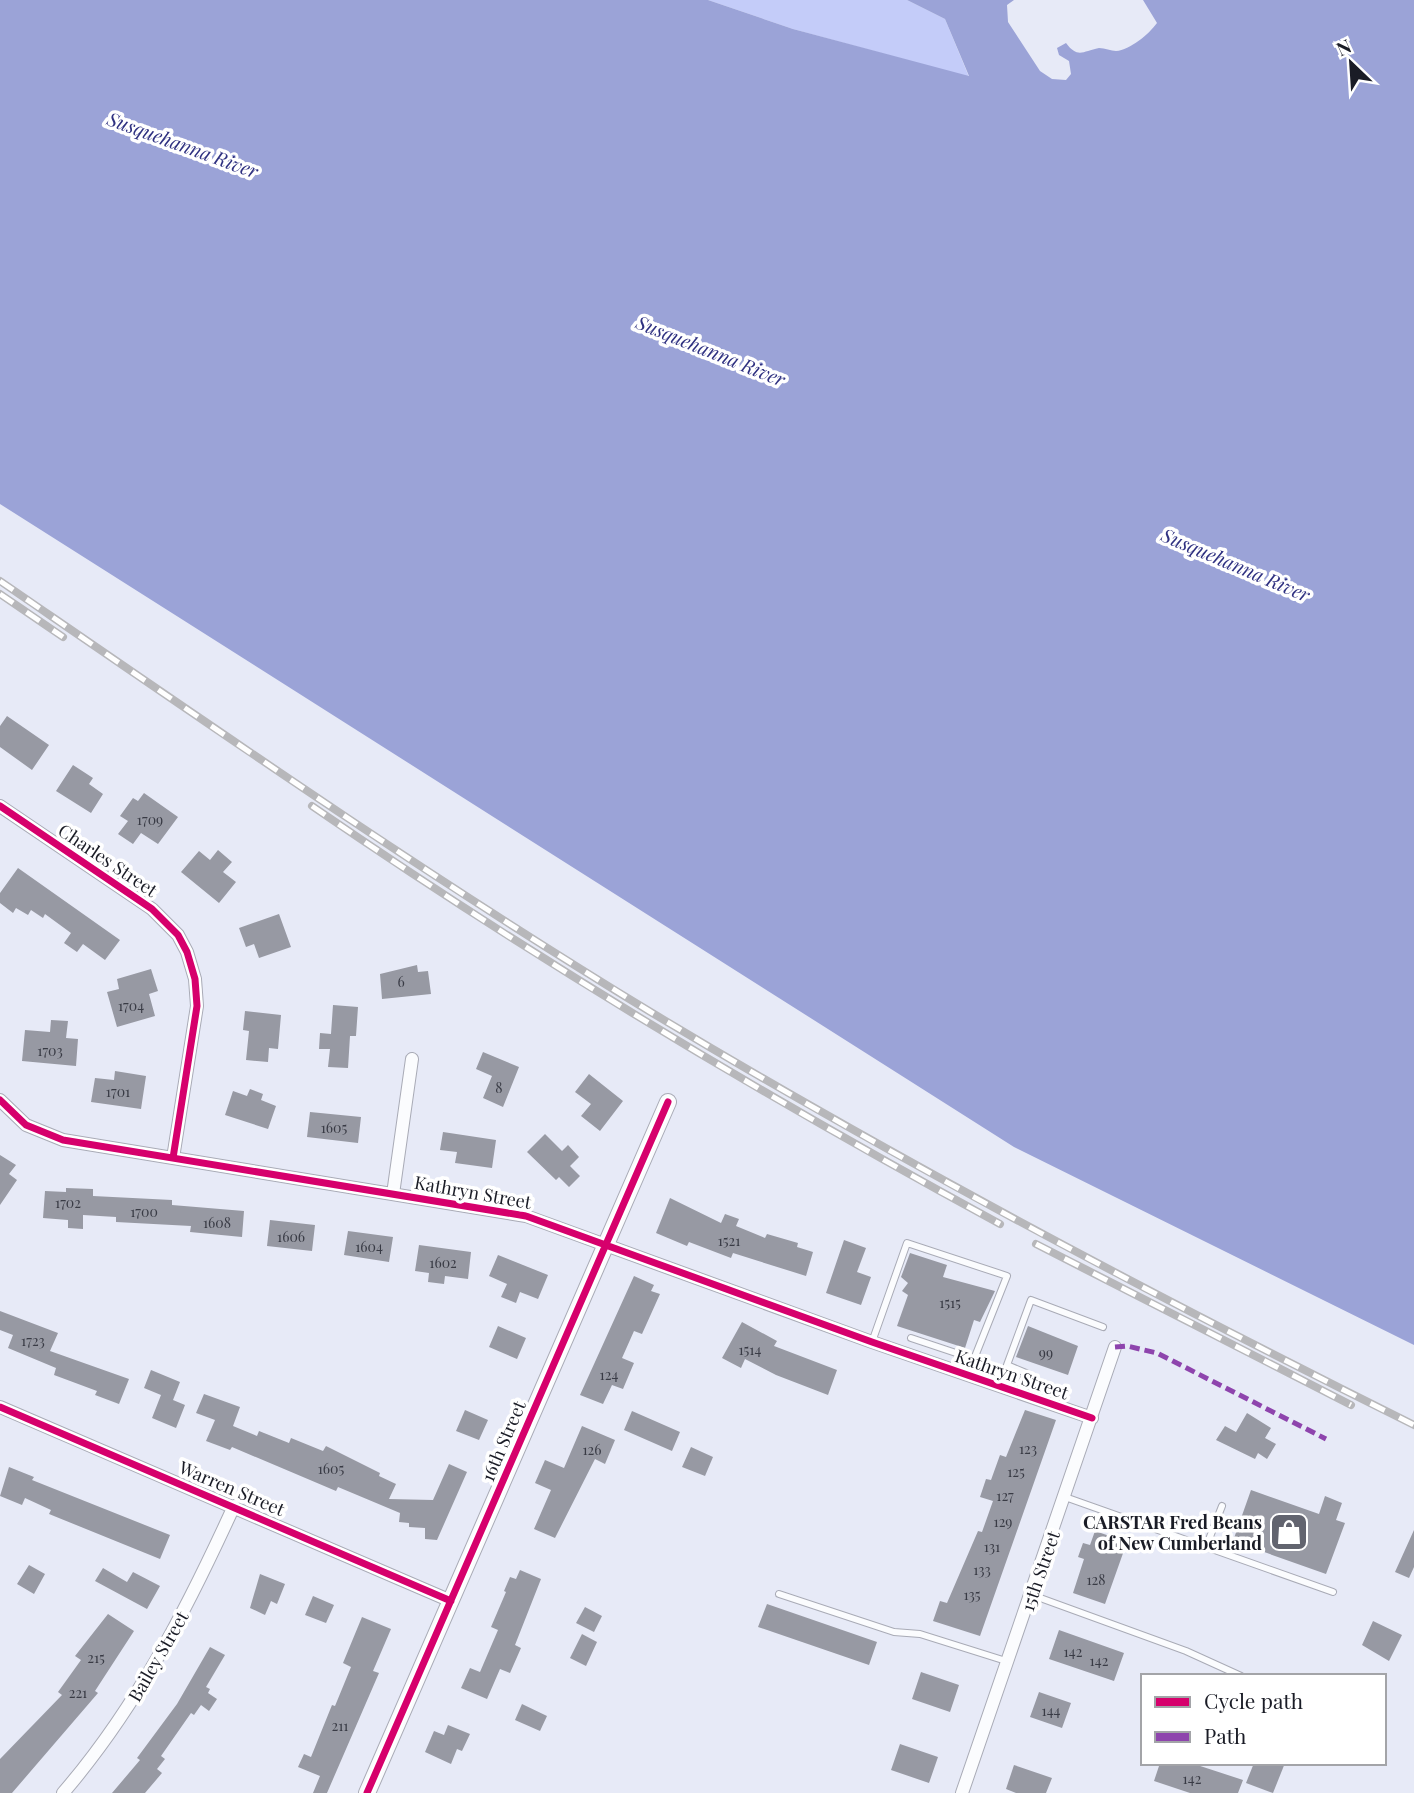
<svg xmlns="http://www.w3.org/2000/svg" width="1414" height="1793" viewBox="0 0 1414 1793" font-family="'Playfair Display',serif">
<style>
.forest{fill:#c4ccf9}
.water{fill:#9ba3d7}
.building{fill:#9799a3}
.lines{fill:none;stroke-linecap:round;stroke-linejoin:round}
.service-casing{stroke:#a9abb6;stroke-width:8}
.minor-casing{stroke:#a9abb6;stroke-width:14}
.tertiary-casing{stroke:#a9abb6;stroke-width:18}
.service{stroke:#fbfcfe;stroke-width:6}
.minor{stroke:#fbfcfe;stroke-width:12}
.tertiary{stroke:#fbfcfe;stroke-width:16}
.rail-casing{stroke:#b7b7ba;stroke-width:8}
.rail{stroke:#fff;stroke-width:5;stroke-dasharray:16;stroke-linecap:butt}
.quiet{stroke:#8e44ad;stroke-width:5;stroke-dasharray:10 5;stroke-linecap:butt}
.cycleway-casing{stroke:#fff;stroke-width:11}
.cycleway{stroke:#d6006c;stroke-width:7}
.labels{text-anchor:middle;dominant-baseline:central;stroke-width:7;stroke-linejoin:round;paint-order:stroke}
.number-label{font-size:14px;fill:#393b45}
.street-label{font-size:18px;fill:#1a1c26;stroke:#fff}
.poi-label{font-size:18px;font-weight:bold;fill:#1a1c26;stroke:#fff;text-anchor:end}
.water-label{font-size:19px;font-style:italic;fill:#2f3181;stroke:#fff}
</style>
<rect width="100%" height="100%" fill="#e7eaf7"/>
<path class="forest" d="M 708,0 L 907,0 L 945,19 L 969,77 L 793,29 Z"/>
<path class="water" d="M 0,0 L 708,0 L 793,29 L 969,76 L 945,19 L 907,0 L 1014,0 L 1007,5 L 1008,22 L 1040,71 L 1052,79 L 1066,80 L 1071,74 L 1069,61 L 1059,55 L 1057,48 L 1066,43 C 1078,59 1083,51 1099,48 C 1105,48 1111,51 1116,51 C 1130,50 1149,34 1157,23 L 1143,0 L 1414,0 L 1414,1345 L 1014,1147 L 0,504 Z"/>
<path class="building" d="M 7,716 L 49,745 L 32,770 L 0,747 L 0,726 Z
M 73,765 L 93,778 L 89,784 L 103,794 L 91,813 L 56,791 Z
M 144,793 L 178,817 L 158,844 L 141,833 L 133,844 L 118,834 L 128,821 L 120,816 L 133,798 L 138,801 Z
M 218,850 L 232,862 L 223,872 L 236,882 L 219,903 L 181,872 L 199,851 L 210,860 Z
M 18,868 L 120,940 L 105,960 L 83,944 L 77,952 L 64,943 L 71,933 L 45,914 L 43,918 L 31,910 L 28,915 L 16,908 L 13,913 L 0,903 L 0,893 Z
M 279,914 L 291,947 L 259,958 L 254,944 L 246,947 L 239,928 Z
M 417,965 L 418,972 L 428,971 L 431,994 L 382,999 L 380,974 Z
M 151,969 L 158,991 L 149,994 L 155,1016 L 117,1027 L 107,992 L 119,989 L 117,979 Z
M 333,1005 L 358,1007 L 356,1036 L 350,1036 L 348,1068 L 328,1067 L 330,1049 L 319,1049 L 320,1033 L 331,1034 Z
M 245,1011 L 281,1015 L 278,1049 L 269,1048 L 268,1062 L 246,1060 L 249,1031 L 243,1030 Z
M 51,1020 L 68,1021 L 66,1038 L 78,1039 L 76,1066 L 22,1061 L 25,1030 L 50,1032 Z
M 483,1052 L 519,1067 L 503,1107 L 483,1098 L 492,1076 L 476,1069 Z
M 115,1071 L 146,1076 L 141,1109 L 91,1102 L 95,1078 L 114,1080 Z
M 589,1074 L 623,1101 L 600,1131 L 581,1116 L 591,1104 L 575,1092 Z
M 250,1089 L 263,1094 L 261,1100 L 276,1106 L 268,1129 L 225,1115 L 233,1091 L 247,1096 Z
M 310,1112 L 361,1117 L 358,1143 L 307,1137 Z
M 443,1132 L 496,1140 L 492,1168 L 455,1163 L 457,1152 L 440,1150 Z
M 545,1134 L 562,1151 L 568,1145 L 579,1157 L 570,1166 L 580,1176 L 569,1187 L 559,1177 L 556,1180 L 527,1152 Z
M 0,1155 L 16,1165 L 9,1174 L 17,1180 L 0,1205 Z
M 66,1188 L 93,1189 L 93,1196 L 172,1200 L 172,1205 L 244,1211 L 242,1237 L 190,1232 L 191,1226 L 116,1222 L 116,1217 L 83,1215 L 83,1229 L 68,1228 L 68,1220 L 43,1218 L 45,1191 L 66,1192 Z
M 670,1198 L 721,1223 L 725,1214 L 739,1219 L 736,1226 L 765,1238 L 767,1234 L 798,1243 L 797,1247 L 813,1252 L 806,1276 L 733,1253 L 731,1258 L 689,1242 L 687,1246 L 656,1233 Z
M 270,1220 L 315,1225 L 312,1251 L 267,1246 Z
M 348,1231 L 393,1237 L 389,1262 L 344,1255 Z
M 844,1240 L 866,1248 L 857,1272 L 871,1277 L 861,1305 L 826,1293 Z
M 419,1245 L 471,1252 L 468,1279 L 445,1276 L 444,1284 L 428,1282 L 429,1273 L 415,1271 Z
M 910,1253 L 947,1265 L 943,1277 L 995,1291 L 980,1322 L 974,1320 L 965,1348 L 897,1326 L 908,1295 L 902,1291 L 908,1283 L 901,1277 Z
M 498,1255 L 548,1275 L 538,1299 L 520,1292 L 516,1303 L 501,1297 L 507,1284 L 489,1276 Z
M 634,1276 L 654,1285 L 651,1291 L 660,1294 L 642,1334 L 634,1331 L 622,1358 L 634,1363 L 623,1389 L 612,1385 L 603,1404 L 580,1395 Z
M 0,1311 L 58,1333 L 50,1351 L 129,1379 L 119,1404 L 95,1395 L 97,1391 L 54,1375 L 56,1368 L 8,1348 L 13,1335 L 0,1330 Z
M 742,1322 L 777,1341 L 774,1346 L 837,1370 L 828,1395 L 776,1375 L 745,1359 L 741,1368 L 722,1358 Z
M 498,1326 L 526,1338 L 517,1359 L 489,1347 Z
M 1028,1326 L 1078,1346 L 1068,1375 L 1016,1357 Z
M 151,1370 L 180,1382 L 173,1400 L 185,1405 L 176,1428 L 152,1418 L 161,1395 L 144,1388 Z
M 204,1394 L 240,1407 L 233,1426 L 257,1436 L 259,1431 L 289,1443 L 291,1438 L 323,1451 L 326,1446 L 380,1473 L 379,1476 L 396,1484 L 389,1499 L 433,1500 L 449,1464 L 467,1472 L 437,1540 L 425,1539 L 425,1528 L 409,1527 L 409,1523 L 399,1522 L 400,1513 L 338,1487 L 336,1491 L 232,1447 L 230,1450 L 206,1441 L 215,1420 L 196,1413 Z
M 465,1410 L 488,1420 L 479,1440 L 456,1431 Z
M 1025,1410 L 1056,1420 L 980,1636 L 933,1621 L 940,1601 L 947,1603 L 978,1531 L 982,1532 L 993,1501 L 980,1497 L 986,1479 L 991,1480 L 1000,1455 L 1006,1457 Z
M 632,1411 L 680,1432 L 672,1451 L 624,1430 Z
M 1247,1413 L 1271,1428 L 1265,1438 L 1276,1444 L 1267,1459 L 1258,1453 L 1255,1459 L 1216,1440 L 1225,1426 L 1236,1432 Z
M 582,1426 L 615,1440 L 605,1464 L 595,1459 L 555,1538 L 534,1529 L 551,1490 L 535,1483 L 545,1460 L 564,1468 Z
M 691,1447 L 713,1457 L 705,1476 L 682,1467 Z
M 9,1467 L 34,1477 L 32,1480 L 170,1535 L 160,1559 L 49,1514 L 51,1510 L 25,1498 L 22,1505 L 0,1496 Z
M 1251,1490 L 1319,1514 L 1325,1496 L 1342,1503 L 1336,1520 L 1345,1523 L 1326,1574 L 1233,1541 Z
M 1414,1530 L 1414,1567 L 1409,1578 L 1395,1572 Z
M 1095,1531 L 1127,1542 L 1105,1604 L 1073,1593 L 1084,1559 L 1078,1557 L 1083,1543 L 1090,1545 Z
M 29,1565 L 45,1574 L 34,1594 L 17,1584 Z
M 103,1568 L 127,1582 L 133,1572 L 160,1586 L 147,1609 L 95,1581 Z
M 520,1570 L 541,1579 L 515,1645 L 521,1648 L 510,1673 L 500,1669 L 487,1699 L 461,1688 L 470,1668 L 480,1672 L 498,1630 L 491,1627 L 506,1592 L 504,1591 L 510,1577 L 516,1579 Z
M 260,1574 L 285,1584 L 277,1604 L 271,1601 L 265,1615 L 250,1608 Z
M 313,1596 L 334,1605 L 326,1623 L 305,1615 Z
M 767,1604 L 877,1642 L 869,1665 L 758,1627 Z
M 585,1607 L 602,1616 L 594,1632 L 576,1623 Z
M 108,1614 L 134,1631 L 95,1691 L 98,1693 L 12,1793 L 0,1793 L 0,1759 L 62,1695 L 58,1692 L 81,1660 L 75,1656 Z
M 362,1617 L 391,1629 L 373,1671 L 379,1673 L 327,1793 L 313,1793 L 320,1776 L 298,1767 L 304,1754 L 311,1757 L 332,1705 L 335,1706 L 351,1667 L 343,1663 Z
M 1373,1621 L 1402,1635 L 1389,1661 L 1362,1645 Z
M 1059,1630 L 1124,1653 L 1114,1681 L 1049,1659 Z
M 582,1634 L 597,1642 L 586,1666 L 570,1658 Z
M 210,1647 L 225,1655 L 206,1687 L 210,1689 L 208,1693 L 217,1699 L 209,1711 L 201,1705 L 194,1715 L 191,1713 L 161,1756 L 165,1759 L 157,1769 L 162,1773 L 145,1793 L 112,1793 L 140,1760 L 137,1758 L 177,1704 Z
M 921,1672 L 959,1685 L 950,1712 L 912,1699 Z
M 1039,1692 L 1071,1703 L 1062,1728 L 1030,1717 Z
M 522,1704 L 547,1716 L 540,1731 L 515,1720 Z
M 448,1725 L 470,1734 L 462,1751 L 457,1749 L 451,1764 L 425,1752 L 434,1731 L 444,1735 Z
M 900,1744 L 938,1757 L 929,1783 L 891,1770 Z
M 1160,1763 L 1191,1763 L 1243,1780 L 1238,1793 L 1190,1793 L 1154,1781 Z
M 1254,1763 L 1285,1763 L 1273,1793 L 1246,1783 Z
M 1014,1765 L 1052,1778 L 1046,1793 L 1016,1793 L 1006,1789 Z"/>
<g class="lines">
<defs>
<path id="service" d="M 872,1342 L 907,1243 L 1007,1276 L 974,1359 L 911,1338
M 1018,1392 L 1026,1373 L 1007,1365 L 1031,1300 L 1103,1327
M 1065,1497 L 1333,1592
M 1206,1547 L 1222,1506
M 779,1594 L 894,1632 L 920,1634 L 1006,1661
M 1032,1595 L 1186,1651 L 1241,1676"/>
<path id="minor" d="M 0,806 L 152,909 L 178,935 L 187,952 L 195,979 L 197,1006 L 173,1158
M 0,1100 L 26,1125 L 63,1140 L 526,1216 L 872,1342 L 1092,1418
M 393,1194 L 412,1059
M 0,1407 L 451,1601
M 63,1793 C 137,1707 187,1609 234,1506
M 962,1793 L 1115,1347"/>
<path id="tertiary" d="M 367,1793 L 668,1102"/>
</defs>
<use href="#service" class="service-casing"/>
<use href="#minor" class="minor-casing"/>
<use href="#tertiary" class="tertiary-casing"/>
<use href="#service" class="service"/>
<use href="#minor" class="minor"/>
<use href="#tertiary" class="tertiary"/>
<defs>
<path id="rail" d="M 0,581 C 214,728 427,876 649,1011 C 898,1161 1154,1296 1414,1425
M 0,594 L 63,637
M 312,806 C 533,958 764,1096 1000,1224
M 1036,1244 L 1351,1405"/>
</defs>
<use href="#rail" class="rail-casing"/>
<use href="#rail" class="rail"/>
<path class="quiet" d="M 1115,1347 L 1127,1346 L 1157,1353 L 1326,1439"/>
<defs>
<path id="cycleway" d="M 0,806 L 152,909 L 178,935 L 187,952 L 195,979 L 197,1006 L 173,1158
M 0,1100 L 26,1125 L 63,1140 L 526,1216 L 872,1342 L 1092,1418
M 0,1407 L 451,1601
M 367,1793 L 668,1102"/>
</defs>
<use href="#cycleway" class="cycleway-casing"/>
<use href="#cycleway" class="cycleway"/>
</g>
<defs>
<symbol id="shop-square" viewBox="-11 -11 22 22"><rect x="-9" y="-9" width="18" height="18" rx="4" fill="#62646f" stroke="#fff"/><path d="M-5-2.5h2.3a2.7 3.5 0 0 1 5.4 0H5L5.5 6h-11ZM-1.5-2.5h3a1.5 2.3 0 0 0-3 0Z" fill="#fff"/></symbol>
</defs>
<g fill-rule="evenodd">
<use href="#shop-square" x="1267" y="1510" width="44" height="44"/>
</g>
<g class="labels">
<g class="number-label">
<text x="150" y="819">1709</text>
<text x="401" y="981">6</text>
<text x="131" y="1005">1704</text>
<text x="50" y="1050">1703</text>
<text x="499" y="1087">8</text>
<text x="118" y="1091">1701</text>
<text x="334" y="1127">1605</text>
<text x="68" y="1202">1702</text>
<text x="144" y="1211">1700</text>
<text x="217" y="1222">1608</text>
<text x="291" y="1236">1606</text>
<text x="729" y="1240">1521</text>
<text x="369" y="1246">1604</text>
<text x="443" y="1262">1602</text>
<text x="950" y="1302">1515</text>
<text x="33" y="1340">1723</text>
<text x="750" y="1349">1514</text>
<text x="1046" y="1352">99</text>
<text x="609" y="1374">124</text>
<text x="1028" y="1448">123</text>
<text x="592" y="1449">126</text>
<text x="331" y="1468">1605</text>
<text x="1016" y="1471">125</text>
<text x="1005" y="1495">127</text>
<text x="1003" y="1521">129</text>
<text x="992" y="1546">131</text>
<text x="982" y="1569">133</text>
<text x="1096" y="1579">128</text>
<text x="972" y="1594">135</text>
<text x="1073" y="1651">142</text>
<text x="96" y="1657">215</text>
<text x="1099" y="1660">142</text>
<text x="78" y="1692">221</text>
<text x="1051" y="1710">144</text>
<text x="340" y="1725">211</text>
<text x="1192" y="1778">142</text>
</g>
<g class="street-label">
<text transform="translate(108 860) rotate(34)">Charles Street</text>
<text transform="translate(473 1192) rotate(10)">Kathryn Street</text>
<text transform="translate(1012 1374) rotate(19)">Kathryn Street</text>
<text transform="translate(503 1441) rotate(-67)">16th Street</text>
<text transform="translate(232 1488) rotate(23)">Warren Street</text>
<text transform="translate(1040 1571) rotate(-71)">15th Street</text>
<text transform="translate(158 1656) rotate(-60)">Bailey Street</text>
</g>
<g class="poi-label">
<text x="1262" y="1522">CARSTAR Fred Beans<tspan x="1262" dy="21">of New Cumberland</tspan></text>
</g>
<g class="water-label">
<text transform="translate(183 144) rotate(20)">Susquehanna River</text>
<text transform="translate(711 350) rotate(22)">Susquehanna River</text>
<text transform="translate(1236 564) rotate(23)">Susquehanna River</text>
</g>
</g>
<rect x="1141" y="1674" width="245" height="91" fill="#ffffff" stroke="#a3a4a8" stroke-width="2"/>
<rect x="1155" y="1697" width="35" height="10" fill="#d6006c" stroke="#a3a4a8" stroke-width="2"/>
<text x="1204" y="1709" font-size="21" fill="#1a1c26">Cycle path</text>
<rect x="1155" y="1732" width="35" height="10" fill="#8e44ad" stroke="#a3a4a8" stroke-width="2"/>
<text x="1204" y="1744" font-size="21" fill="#1a1c26">Path</text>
<g transform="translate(1351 63) rotate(335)" stroke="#ffffff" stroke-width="5" paint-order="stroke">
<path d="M0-5L12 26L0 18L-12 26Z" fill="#1a1c26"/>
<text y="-10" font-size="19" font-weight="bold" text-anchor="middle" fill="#1a1c26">N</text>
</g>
</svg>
